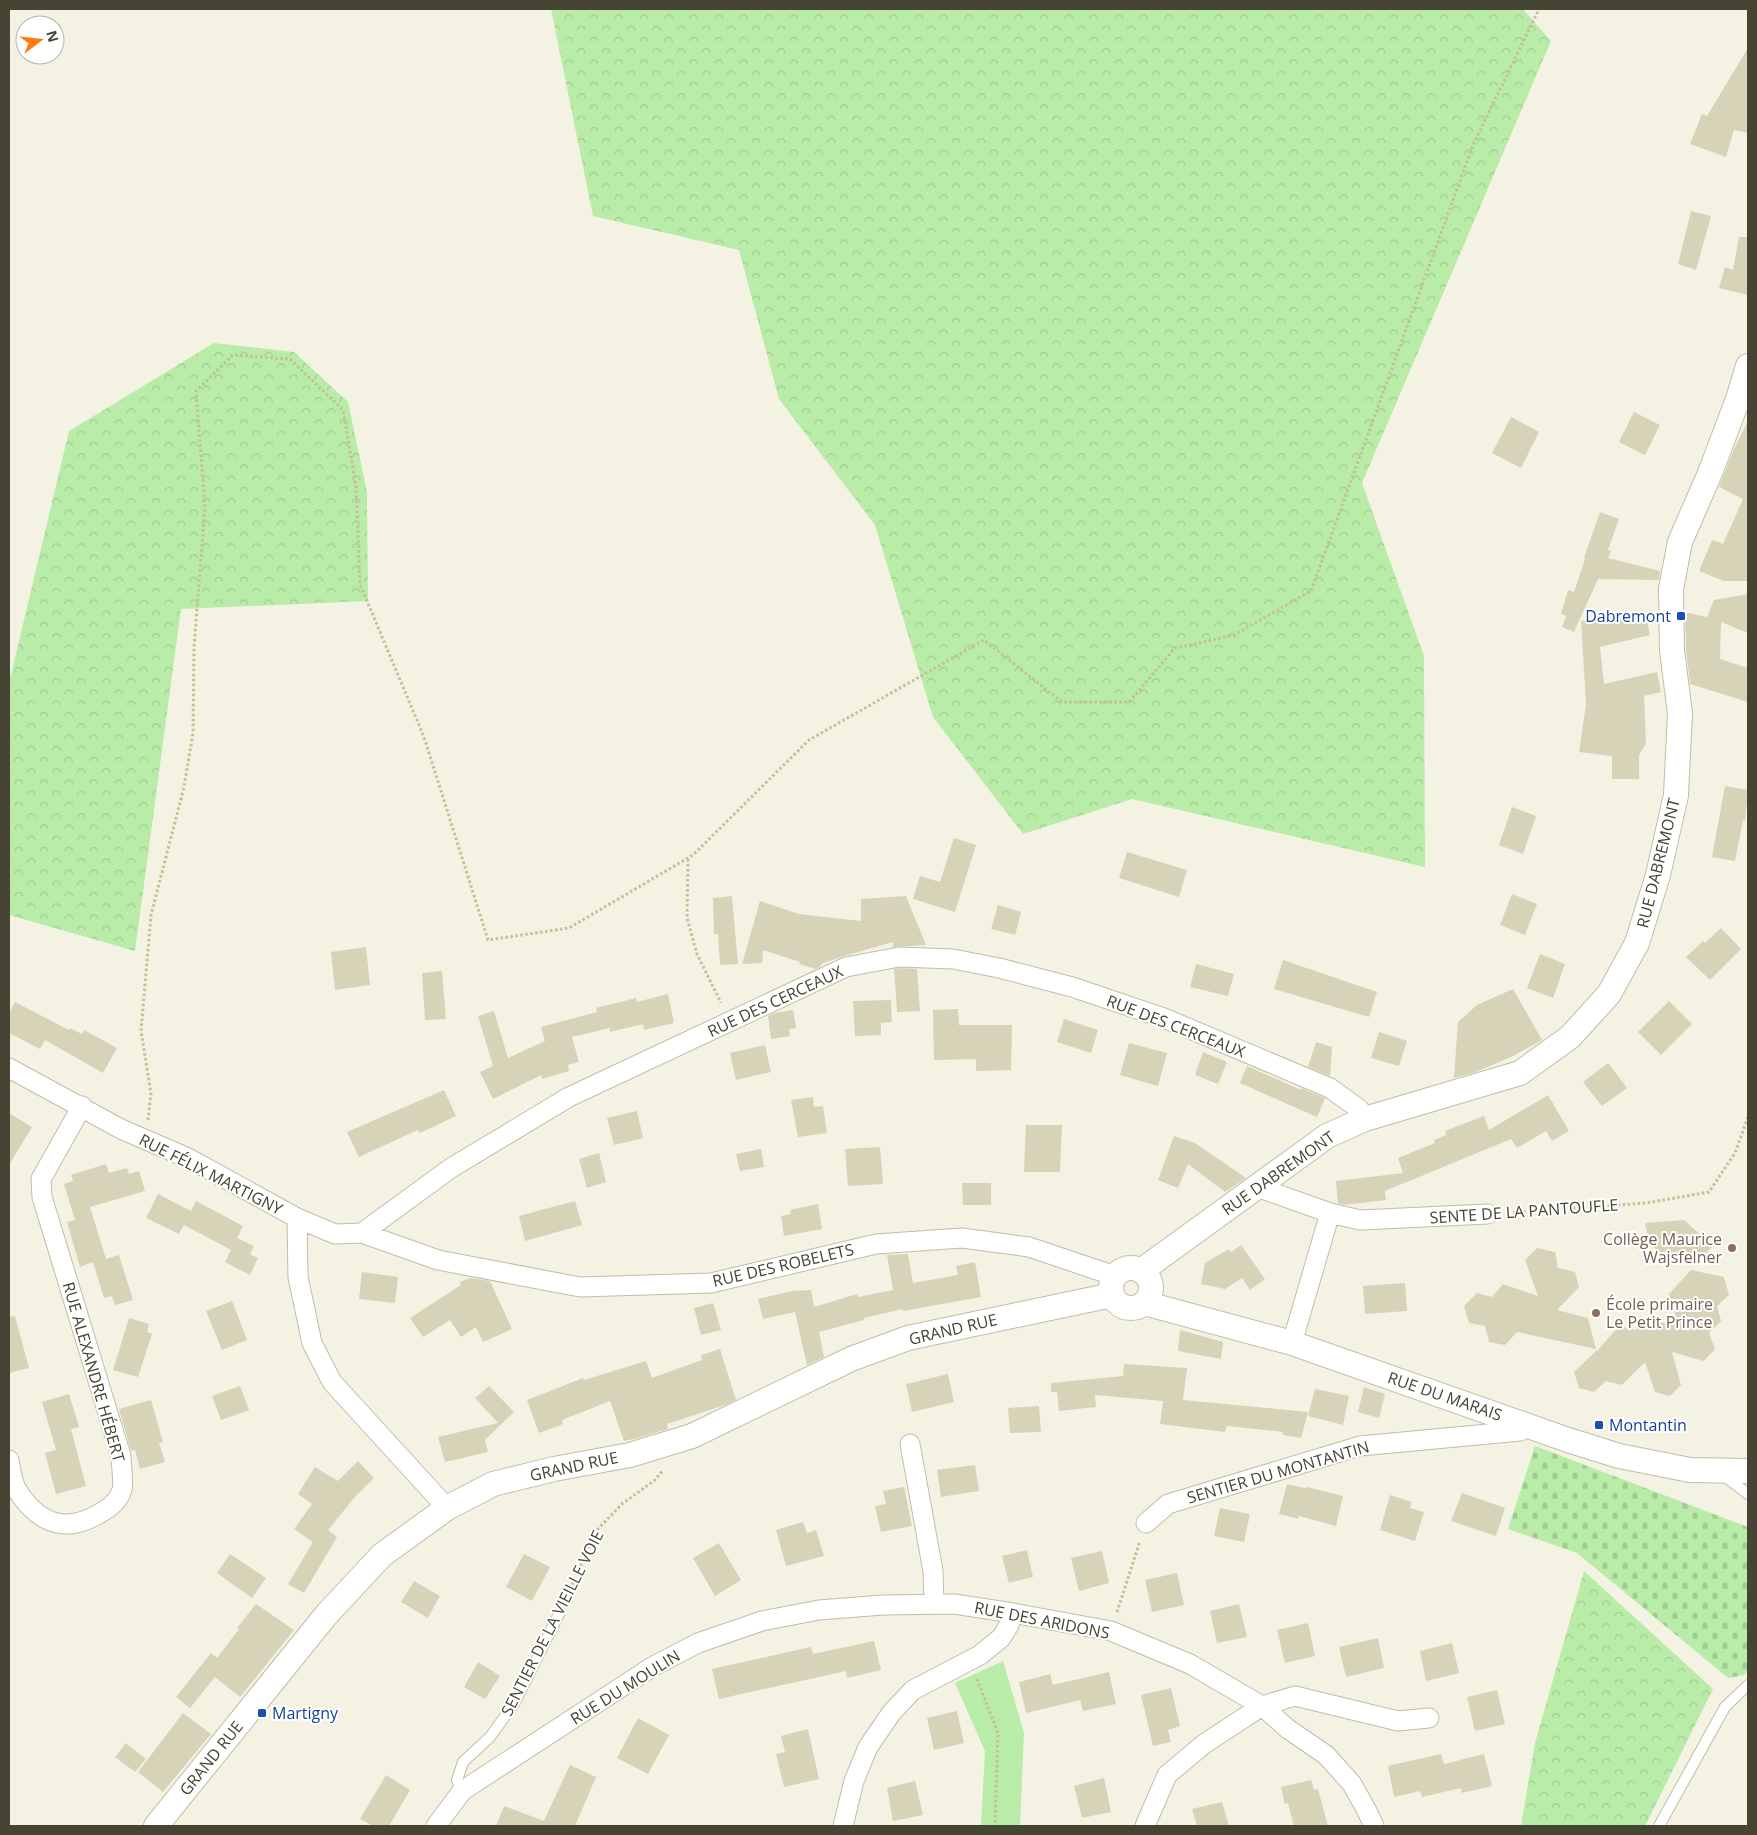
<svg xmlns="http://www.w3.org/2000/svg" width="1757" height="1835" viewBox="0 0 1757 1835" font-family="'Open Sans',sans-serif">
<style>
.green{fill:#b9eca8}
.forest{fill:url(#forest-crowns)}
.cemetery{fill:url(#cemetery-stones)}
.building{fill:#d6d3b8}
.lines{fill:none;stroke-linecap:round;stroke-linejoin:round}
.service-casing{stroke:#c0bea5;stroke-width:12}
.minor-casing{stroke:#c0bea5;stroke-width:21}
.tertiary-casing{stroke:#c0bea5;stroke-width:26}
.path{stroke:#c3c095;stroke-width:3;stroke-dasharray:2.5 2.5;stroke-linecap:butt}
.service{stroke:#fff;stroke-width:10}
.minor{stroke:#fff;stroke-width:19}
.tertiary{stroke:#fff;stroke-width:24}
.transit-dot{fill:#1a4fb4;stroke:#fff;stroke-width:2}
.education-dot{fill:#8d6e63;stroke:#fff;stroke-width:2}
.labels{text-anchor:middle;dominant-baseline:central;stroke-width:4;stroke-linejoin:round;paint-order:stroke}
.transit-label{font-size:16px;fill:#164399;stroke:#fff;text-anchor:start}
.street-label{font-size:16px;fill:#464433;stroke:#fff}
.education-label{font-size:16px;fill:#785e54;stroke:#fff;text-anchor:end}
</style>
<defs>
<pattern id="forest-crowns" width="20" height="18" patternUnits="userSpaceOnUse" patternTransform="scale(1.25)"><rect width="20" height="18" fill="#b9eca8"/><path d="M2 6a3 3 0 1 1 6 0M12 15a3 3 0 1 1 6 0" fill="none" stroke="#a0cc91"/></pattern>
<pattern id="cemetery-stones" width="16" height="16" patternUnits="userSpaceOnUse" patternTransform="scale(1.25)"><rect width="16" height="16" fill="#b9eca8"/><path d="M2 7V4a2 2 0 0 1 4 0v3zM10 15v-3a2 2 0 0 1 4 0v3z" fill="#a0cc91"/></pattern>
</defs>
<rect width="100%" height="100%" fill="#f4f3e3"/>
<path class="green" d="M 1003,1661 L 1024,1733 L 1020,1826 L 981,1826 L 985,1751 L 955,1683 Z"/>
<path class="forest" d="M 551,9 L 1523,9 L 1551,41 L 1362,483 L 1424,656 L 1425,867 L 1132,799 L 1023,834 L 933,717 L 875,525 L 779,399 L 739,250 L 593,216 Z
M 214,343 L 294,352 L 348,402 L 367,492 L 368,601 L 181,609 L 135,951 L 9,915 L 9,683 L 69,431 Z
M 1584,1571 L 1713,1689 L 1645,1826 L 1521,1826 L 1535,1743 Z"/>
<path class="cemetery" d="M 1535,1446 L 1748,1527 L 1748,1671 L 1744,1675 L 1728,1678 L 1577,1553 L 1508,1529 Z"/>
<path class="building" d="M 1748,48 L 1748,133 L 1734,130 L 1726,157 L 1690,144 L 1702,114 L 1707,116 Z
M 1691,211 L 1711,216 L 1696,270 L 1678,264 Z
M 1739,237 L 1748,237 L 1748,295 L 1719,288 L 1725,267 L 1733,270 Z
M 1634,412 L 1660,425 L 1645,455 L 1619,442 Z
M 1511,417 L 1539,432 L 1521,468 L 1492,453 Z
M 1748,421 L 1748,581 L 1724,581 L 1699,571 L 1712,540 L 1723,544 L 1743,499 L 1719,487 L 1734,449 Z
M 1600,512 L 1619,519 L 1608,550 L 1611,551 L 1608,558 L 1660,571 L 1659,580 L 1598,579 L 1574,632 L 1562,627 L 1566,616 L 1561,614 L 1568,590 L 1574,592 L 1585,559 L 1584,558 Z
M 1748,594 L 1748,633 L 1721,622 L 1720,659 L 1748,668 L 1748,702 L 1690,684 L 1686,649 L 1685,612 L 1707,617 L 1714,600 Z
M 1645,611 L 1650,635 L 1600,647 L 1604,684 L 1657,672 L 1661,692 L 1644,696 L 1646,744 L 1639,755 L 1639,779 L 1612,779 L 1612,756 L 1579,752 L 1586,704 L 1581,621 Z
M 1725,786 L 1748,790 L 1745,821 L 1743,820 L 1735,861 L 1712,857 Z
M 1512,807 L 1536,816 L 1523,854 L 1499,845 Z
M 954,838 L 976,845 L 955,912 L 913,899 L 920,876 L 940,882 Z
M 1127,852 L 1187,870 L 1179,897 L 1119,878 Z
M 1512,894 L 1537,904 L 1525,935 L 1500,925 Z
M 732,896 L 738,964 L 720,965 L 718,934 L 714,934 L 713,898 Z
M 906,896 L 926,945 L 893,947 L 893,942 L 841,957 L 821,964 L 820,967 L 816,969 L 799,964 L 800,962 L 763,950 L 762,963 L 742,964 L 760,901 L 799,914 L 861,921 L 861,899 Z
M 998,905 L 1021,912 L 1015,935 L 991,929 Z
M 1721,928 L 1741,949 L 1710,980 L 1686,957 L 1703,941 L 1705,943 Z
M 366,947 L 370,985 L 335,990 L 331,952 Z
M 1540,954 L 1565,964 L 1553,998 L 1527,988 Z
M 1283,960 L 1377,992 L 1369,1017 L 1274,989 Z
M 1196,964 L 1234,974 L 1228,996 L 1190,987 Z
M 900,968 L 917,969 L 920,1011 L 897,1012 L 894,969 Z
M 442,971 L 446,1019 L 425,1020 L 422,973 Z
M 1513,989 L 1542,1040 L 1513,1056 L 1476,1072 L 1454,1078 L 1458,1022 L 1477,1005 Z
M 668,994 L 674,1023 L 644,1030 L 643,1024 L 610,1032 L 610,1028 L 572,1037 L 579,1062 L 568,1065 L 569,1071 L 542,1079 L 541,1075 L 493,1099 L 480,1072 L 493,1066 L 478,1016 L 494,1011 L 508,1058 L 545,1041 L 541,1027 L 597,1012 L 596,1008 L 636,998 L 637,1002 Z
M 891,1000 L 892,1022 L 881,1023 L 881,1035 L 855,1036 L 853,1001 Z
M 1669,1001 L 1692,1024 L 1661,1055 L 1638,1032 Z
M 15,1002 L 69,1030 L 70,1028 L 82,1034 L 84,1030 L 117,1048 L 103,1073 L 45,1040 L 40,1049 L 9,1033 L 9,1014 Z
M 958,1009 L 959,1025 L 1012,1025 L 1011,1070 L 976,1071 L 976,1059 L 934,1060 L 933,1010 Z
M 793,1010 L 796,1028 L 789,1029 L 790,1036 L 771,1039 L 768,1016 L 774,1013 Z
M 1064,1019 L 1098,1030 L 1091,1053 L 1057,1042 Z
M 1379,1032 L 1407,1041 L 1399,1066 L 1371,1058 Z
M 1316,1042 L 1332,1047 L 1330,1076 L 1308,1067 Z
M 1129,1043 L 1167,1053 L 1158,1086 L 1120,1075 Z
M 765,1045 L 771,1072 L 736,1080 L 730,1053 Z
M 1203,1052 L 1227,1062 L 1218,1084 L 1195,1075 Z
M 1608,1063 L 1627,1088 L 1602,1106 L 1583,1082 Z
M 1247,1066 L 1301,1090 L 1301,1088 L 1325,1098 L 1317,1117 L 1240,1083 Z
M 444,1090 L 456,1116 L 420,1133 L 418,1130 L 359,1157 L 347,1132 Z
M 1548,1095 L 1569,1131 L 1552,1141 L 1546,1131 L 1517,1148 L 1511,1139 L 1385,1191 L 1386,1200 L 1344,1205 L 1338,1203 L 1336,1181 L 1403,1173 L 1398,1158 L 1435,1143 L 1434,1140 L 1446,1135 L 1445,1131 L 1484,1116 L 1489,1130 Z
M 813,1097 L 814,1107 L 823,1106 L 827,1133 L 798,1137 L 791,1100 Z
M 637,1111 L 643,1138 L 614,1145 L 607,1118 Z
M 9,1113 L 32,1127 L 9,1165 Z
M 1026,1125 L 1062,1125 L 1060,1172 L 1024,1172 Z
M 1174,1136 L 1195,1143 L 1246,1178 L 1225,1192 L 1188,1164 L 1178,1188 L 1158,1180 Z
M 880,1147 L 883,1184 L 848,1186 L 845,1149 Z
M 761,1149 L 764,1167 L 740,1171 L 736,1154 Z
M 599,1153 L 606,1182 L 587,1188 L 579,1159 Z
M 106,1164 L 109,1173 L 127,1168 L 129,1174 L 139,1171 L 145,1191 L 90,1207 L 106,1259 L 119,1255 L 133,1300 L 115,1305 L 112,1296 L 104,1298 L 93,1262 L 80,1267 L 67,1222 L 75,1220 L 64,1184 L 73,1181 L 71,1175 Z
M 962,1183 L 991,1183 L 991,1205 L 963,1205 Z
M 158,1194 L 191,1211 L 196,1201 L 243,1226 L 237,1238 L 254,1246 L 250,1254 L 258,1258 L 250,1275 L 225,1262 L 231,1250 L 184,1225 L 188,1217 L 179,1234 L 146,1218 Z
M 575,1201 L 582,1225 L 525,1241 L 519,1216 Z
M 818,1204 L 822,1229 L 784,1236 L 781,1216 L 791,1214 L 790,1210 Z
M 1684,1220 L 1713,1246 L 1698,1261 L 1666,1258 L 1650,1244 L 1645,1223 Z
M 1241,1245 L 1265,1279 L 1250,1290 L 1242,1278 L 1225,1289 L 1201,1284 L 1205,1263 L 1229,1249 L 1231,1252 Z
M 1537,1248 L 1555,1252 L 1558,1268 L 1575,1272 L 1579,1287 L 1557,1310 L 1588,1318 L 1596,1349 L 1517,1332 L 1505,1345 L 1489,1342 L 1485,1326 L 1469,1323 L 1464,1306 L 1477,1293 L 1492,1297 L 1503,1284 L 1538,1296 L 1525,1260 Z
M 908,1254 L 913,1283 L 958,1275 L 956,1266 L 975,1262 L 981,1297 L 903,1311 L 903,1309 L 864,1318 L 864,1320 L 819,1332 L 824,1357 L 807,1365 L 795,1312 L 763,1319 L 758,1299 L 792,1291 L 811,1290 L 814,1307 L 857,1294 L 858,1297 L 893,1290 L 887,1255 Z
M 1691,1270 L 1724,1277 L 1729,1295 L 1717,1306 L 1721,1321 L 1709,1333 L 1715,1349 L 1704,1361 L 1672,1352 L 1681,1385 L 1670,1396 L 1655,1392 L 1645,1362 L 1622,1385 L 1606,1381 L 1594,1392 L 1579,1388 L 1574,1372 L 1597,1350 L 1597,1351 L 1619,1326 L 1636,1330 L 1646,1318 L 1679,1327 L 1669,1294 Z
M 362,1272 L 398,1277 L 395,1303 L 359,1299 Z
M 470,1278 L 490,1281 L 512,1329 L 483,1342 L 476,1327 L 461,1337 L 450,1320 L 423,1337 L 410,1318 L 461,1285 L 460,1282 Z
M 1405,1283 L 1407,1311 L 1365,1314 L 1363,1286 Z
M 232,1301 L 247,1340 L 222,1350 L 206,1311 Z
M 713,1303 L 721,1330 L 701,1335 L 694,1308 Z
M 15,1316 L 29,1368 L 9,1373 L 9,1317 Z
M 129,1318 L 149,1324 L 147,1332 L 152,1334 L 138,1377 L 113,1370 Z
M 1180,1330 L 1223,1342 L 1221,1359 L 1178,1351 Z
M 720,1349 L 736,1400 L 725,1405 L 667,1424 L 668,1429 L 638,1438 L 624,1441 L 610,1401 L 562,1420 L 563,1424 L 539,1433 L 527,1400 L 583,1378 L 584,1380 L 646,1361 L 652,1378 L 702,1360 L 701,1355 Z
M 1124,1364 L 1187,1368 L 1183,1400 L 1308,1412 L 1301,1438 L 1283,1435 L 1283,1432 L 1227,1426 L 1225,1432 L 1160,1424 L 1163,1401 L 1095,1395 L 1096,1407 L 1059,1411 L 1057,1392 L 1051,1392 L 1051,1383 L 1123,1376 Z
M 948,1374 L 954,1402 L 912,1412 L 906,1384 Z
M 240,1386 L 249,1410 L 221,1420 L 212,1396 Z
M 489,1386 L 514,1412 L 485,1440 L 488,1452 L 445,1462 L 438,1437 L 498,1423 L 475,1398 Z
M 1364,1387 L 1385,1394 L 1379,1418 L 1358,1412 Z
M 1315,1389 L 1349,1396 L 1343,1425 L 1308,1416 Z
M 69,1394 L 79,1427 L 71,1429 L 86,1486 L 56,1494 L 45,1453 L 56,1450 L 42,1402 Z
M 151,1400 L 163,1442 L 159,1443 L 165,1462 L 140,1469 L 135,1450 L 131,1451 L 119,1409 Z
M 1039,1406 L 1041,1432 L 1010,1433 L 1008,1408 Z
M 358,1461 L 374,1478 L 354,1498 L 328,1530 L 337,1537 L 304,1593 L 288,1584 L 313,1542 L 294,1529 L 312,1504 L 298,1494 L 315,1467 L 338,1481 Z
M 975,1465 L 979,1491 L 941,1497 L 937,1470 Z
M 1287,1484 L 1304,1488 L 1307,1487 L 1343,1496 L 1336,1526 L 1299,1516 L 1298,1519 L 1279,1514 Z
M 904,1487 L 912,1526 L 881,1532 L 875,1506 L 886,1504 L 883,1491 Z
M 1462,1493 L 1505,1508 L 1496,1536 L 1451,1521 Z
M 1390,1495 L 1412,1502 L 1410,1508 L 1424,1512 L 1415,1541 L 1380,1530 Z
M 1220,1508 L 1250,1514 L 1244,1542 L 1214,1536 Z
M 803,1522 L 807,1533 L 816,1530 L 824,1556 L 786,1566 L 776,1530 Z
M 719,1543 L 741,1580 L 715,1596 L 693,1558 Z
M 1027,1550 L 1033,1577 L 1009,1583 L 1002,1556 Z
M 1102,1551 L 1109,1583 L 1079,1591 L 1071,1558 Z
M 230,1554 L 266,1578 L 252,1598 L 217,1573 Z
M 524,1554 L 550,1567 L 532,1601 L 506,1587 Z
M 1177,1573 L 1184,1605 L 1152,1612 L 1145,1580 Z
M 414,1581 L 440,1596 L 428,1618 L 401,1602 Z
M 256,1604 L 294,1630 L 240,1697 L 215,1677 L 190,1708 L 176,1697 L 211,1653 L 217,1658 L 239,1629 L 237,1628 Z
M 1239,1604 L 1247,1637 L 1217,1643 L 1210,1611 Z
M 1308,1623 L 1315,1656 L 1285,1663 L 1277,1630 Z
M 1378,1638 L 1384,1668 L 1346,1677 L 1339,1647 Z
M 874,1641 L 881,1670 L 847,1678 L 846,1671 L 719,1699 L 712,1669 L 811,1647 L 813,1654 Z
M 1452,1643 L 1459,1673 L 1426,1681 L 1420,1651 Z
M 478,1662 L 500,1676 L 485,1699 L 464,1687 Z
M 1109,1672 L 1116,1704 L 1083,1711 L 1080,1700 L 1026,1713 L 1019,1682 L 1050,1674 L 1053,1685 Z
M 1171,1688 L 1180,1726 L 1168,1730 L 1171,1742 L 1153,1746 L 1141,1695 Z
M 1497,1690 L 1505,1724 L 1475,1731 L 1467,1697 Z
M 957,1711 L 964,1743 L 934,1750 L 927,1718 Z
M 183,1713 L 211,1734 L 163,1792 L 138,1772 Z
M 638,1718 L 669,1735 L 648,1774 L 617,1758 Z
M 808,1729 L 819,1779 L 784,1787 L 776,1754 L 785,1752 L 781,1736 Z
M 126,1743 L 146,1759 L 135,1772 L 115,1757 Z
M 1441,1754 L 1444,1764 L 1484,1754 L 1492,1786 L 1462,1793 L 1461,1788 L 1422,1797 L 1420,1791 L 1394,1797 L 1388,1766 Z
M 570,1765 L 596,1777 L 575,1826 L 496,1826 L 504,1806 L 544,1821 Z
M 386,1775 L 410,1790 L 389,1826 L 373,1826 L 360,1819 Z
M 1104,1778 L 1111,1812 L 1082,1818 L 1074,1786 Z
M 1311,1780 L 1314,1790 L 1318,1789 L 1328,1826 L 1294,1826 L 1288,1803 L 1285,1804 L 1281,1787 Z
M 915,1781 L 923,1815 L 893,1821 L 887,1788 Z
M 1222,1802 L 1229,1826 L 1197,1826 L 1192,1809 Z"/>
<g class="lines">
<defs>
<path id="service" d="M 1723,1475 L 1748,1494
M 462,1791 L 457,1780 L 463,1762 L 490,1737 L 514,1704 L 560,1612
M 1659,1826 L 1725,1707 L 1748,1685"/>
<path id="minor" d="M 9,1068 L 121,1129 L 190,1159 L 297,1218 L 335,1234 L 362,1233 L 451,1168 L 569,1097 L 846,967 L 899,957 L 953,959 L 999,968 L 1072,987 L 1164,1018 L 1330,1088 L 1359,1109 L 1365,1119
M 1257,1187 L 1330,1213 L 1360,1220 L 1488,1214
M 297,1218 L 298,1277 L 312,1343 L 332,1382 L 447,1508
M 362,1233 L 438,1260 L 580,1287 L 711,1283 L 876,1244 L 962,1238 L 1029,1247 L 1115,1276
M 1292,1343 L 1330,1213
M 910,1444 L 933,1571 L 934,1603
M 9,1460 C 11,1469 12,1482 17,1490 C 36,1520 61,1534 95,1516 C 106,1510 117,1504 122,1490 C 124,1483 121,1464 121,1456 L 42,1197 L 41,1179 L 82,1106
M 1146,1523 L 1168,1504 L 1360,1446 L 1520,1431 L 1530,1425
M 436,1826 L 462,1791 L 652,1667 L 698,1643 L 762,1621 L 819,1610 L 883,1605 L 954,1604 L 1013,1613 L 1111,1631 L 1190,1664 L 1262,1706 L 1295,1696 L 1398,1721 L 1429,1718
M 843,1826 L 854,1781 L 868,1747 L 892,1712 L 913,1690 L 980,1655 L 1001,1638 L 1009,1625 L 1013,1613
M 1145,1826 L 1167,1775 L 1204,1744 L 1262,1706 L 1288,1729 L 1326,1755 L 1352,1784 L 1367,1811 L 1374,1826"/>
<path id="tertiary" d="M1111 1288a20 20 0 1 1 40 0a20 20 0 1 1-40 0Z
M 1141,1271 L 1327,1136 L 1365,1119 L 1520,1073 L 1570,1037 L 1609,994 L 1637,943 L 1658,875 L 1676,795 L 1680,714 L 1672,650 L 1671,589 L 1680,542 L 1710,473 L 1738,399 L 1748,366
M 1144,1303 L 1292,1343 L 1568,1440 L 1619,1456 L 1690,1470 L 1748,1471
M 156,1826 L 327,1614 L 382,1555 L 447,1508 L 493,1484 L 554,1469 L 630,1455 L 692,1436 L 851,1359 L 908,1338 L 1112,1295"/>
</defs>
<use href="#service" class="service-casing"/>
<use href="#minor" class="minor-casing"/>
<use href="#tertiary" class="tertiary-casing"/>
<path class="path" d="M 688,859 L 687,918 L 697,954 L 721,1003
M 148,1120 L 151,1093 L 141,1031 L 151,915 L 184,787 L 193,733 L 194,647 L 205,507 L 196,391 L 233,355 L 290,359 L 343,410 L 356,486 L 360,584 L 424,737 L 488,940 L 569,928 L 693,855 L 809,740 L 984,640 L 1062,702 L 1129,702 L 1175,648 L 1234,635 L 1311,591 L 1473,145 L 1539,9
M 1508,1213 L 1646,1203 L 1709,1192 L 1735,1153 L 1748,1117
M 566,1598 L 597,1530 L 622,1504 L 655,1480 L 663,1470
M 1117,1612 L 1140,1541
M 977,1679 L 998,1733 L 995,1826"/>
<use href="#service" class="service"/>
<use href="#minor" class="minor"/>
<use href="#tertiary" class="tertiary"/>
</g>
<g class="transit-dot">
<rect x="1676" y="611" width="10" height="10" rx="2.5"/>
<rect x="1594" y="1420" width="10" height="10" rx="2.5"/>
<rect x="257" y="1708" width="10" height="10" rx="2.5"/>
</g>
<g class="education-dot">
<circle cx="1732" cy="1248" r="5"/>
<circle cx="1596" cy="1313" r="5"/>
</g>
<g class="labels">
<g class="transit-label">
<text x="1671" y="616" text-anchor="end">Dabremont</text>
<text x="1609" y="1425">Montantin</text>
<text x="272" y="1713">Martigny</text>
</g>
<g class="street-label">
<text transform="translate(1658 863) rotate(-76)">RUE DABREMONT</text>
<text transform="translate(775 1001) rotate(-25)">RUE DES CERCEAUX</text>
<text transform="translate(1176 1026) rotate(21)">RUE DES CERCEAUX</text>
<text transform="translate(1278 1173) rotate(-35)">RUE DABREMONT</text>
<text transform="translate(211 1174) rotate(27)">RUE FÉLIX MARTIGNY</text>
<text transform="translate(1524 1211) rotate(-4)">SENTE DE LA PANTOUFLE</text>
<text transform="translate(783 1265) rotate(-13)">RUE DES ROBELETS</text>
<text transform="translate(953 1329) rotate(-13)">GRAND RUE</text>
<text transform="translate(94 1372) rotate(74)">RUE ALEXANDRE HÉBERT</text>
<text transform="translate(1445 1396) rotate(19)">RUE DU MARAIS</text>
<text transform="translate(574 1466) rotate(-12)">GRAND RUE</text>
<text transform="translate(1278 1472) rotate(-16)">SENTIER DU MONTANTIN</text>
<text transform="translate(1042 1620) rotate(11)">RUE DES ARIDONS</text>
<text transform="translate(552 1623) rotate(-63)">SENTIER DE LA VIEILLE VOIE</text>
<text transform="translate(625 1687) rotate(-32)">RUE DU MOULIN</text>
<text transform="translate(211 1758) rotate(-51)">GRAND RUE</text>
</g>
<g class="education-label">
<text x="1722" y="1239">Collège Maurice<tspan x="1722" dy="18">Wajsfelner</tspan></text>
<text x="1606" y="1304" text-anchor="start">École primaire<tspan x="1606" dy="18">Le Petit Prince</tspan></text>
</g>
</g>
<rect width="1757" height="1835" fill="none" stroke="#464433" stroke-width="20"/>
<g transform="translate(40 40) rotate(74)"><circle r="24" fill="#ffffff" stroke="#b5b4ad"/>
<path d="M0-4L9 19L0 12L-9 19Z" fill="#ff7a0f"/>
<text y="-8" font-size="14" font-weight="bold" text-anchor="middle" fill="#464433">N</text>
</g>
</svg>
